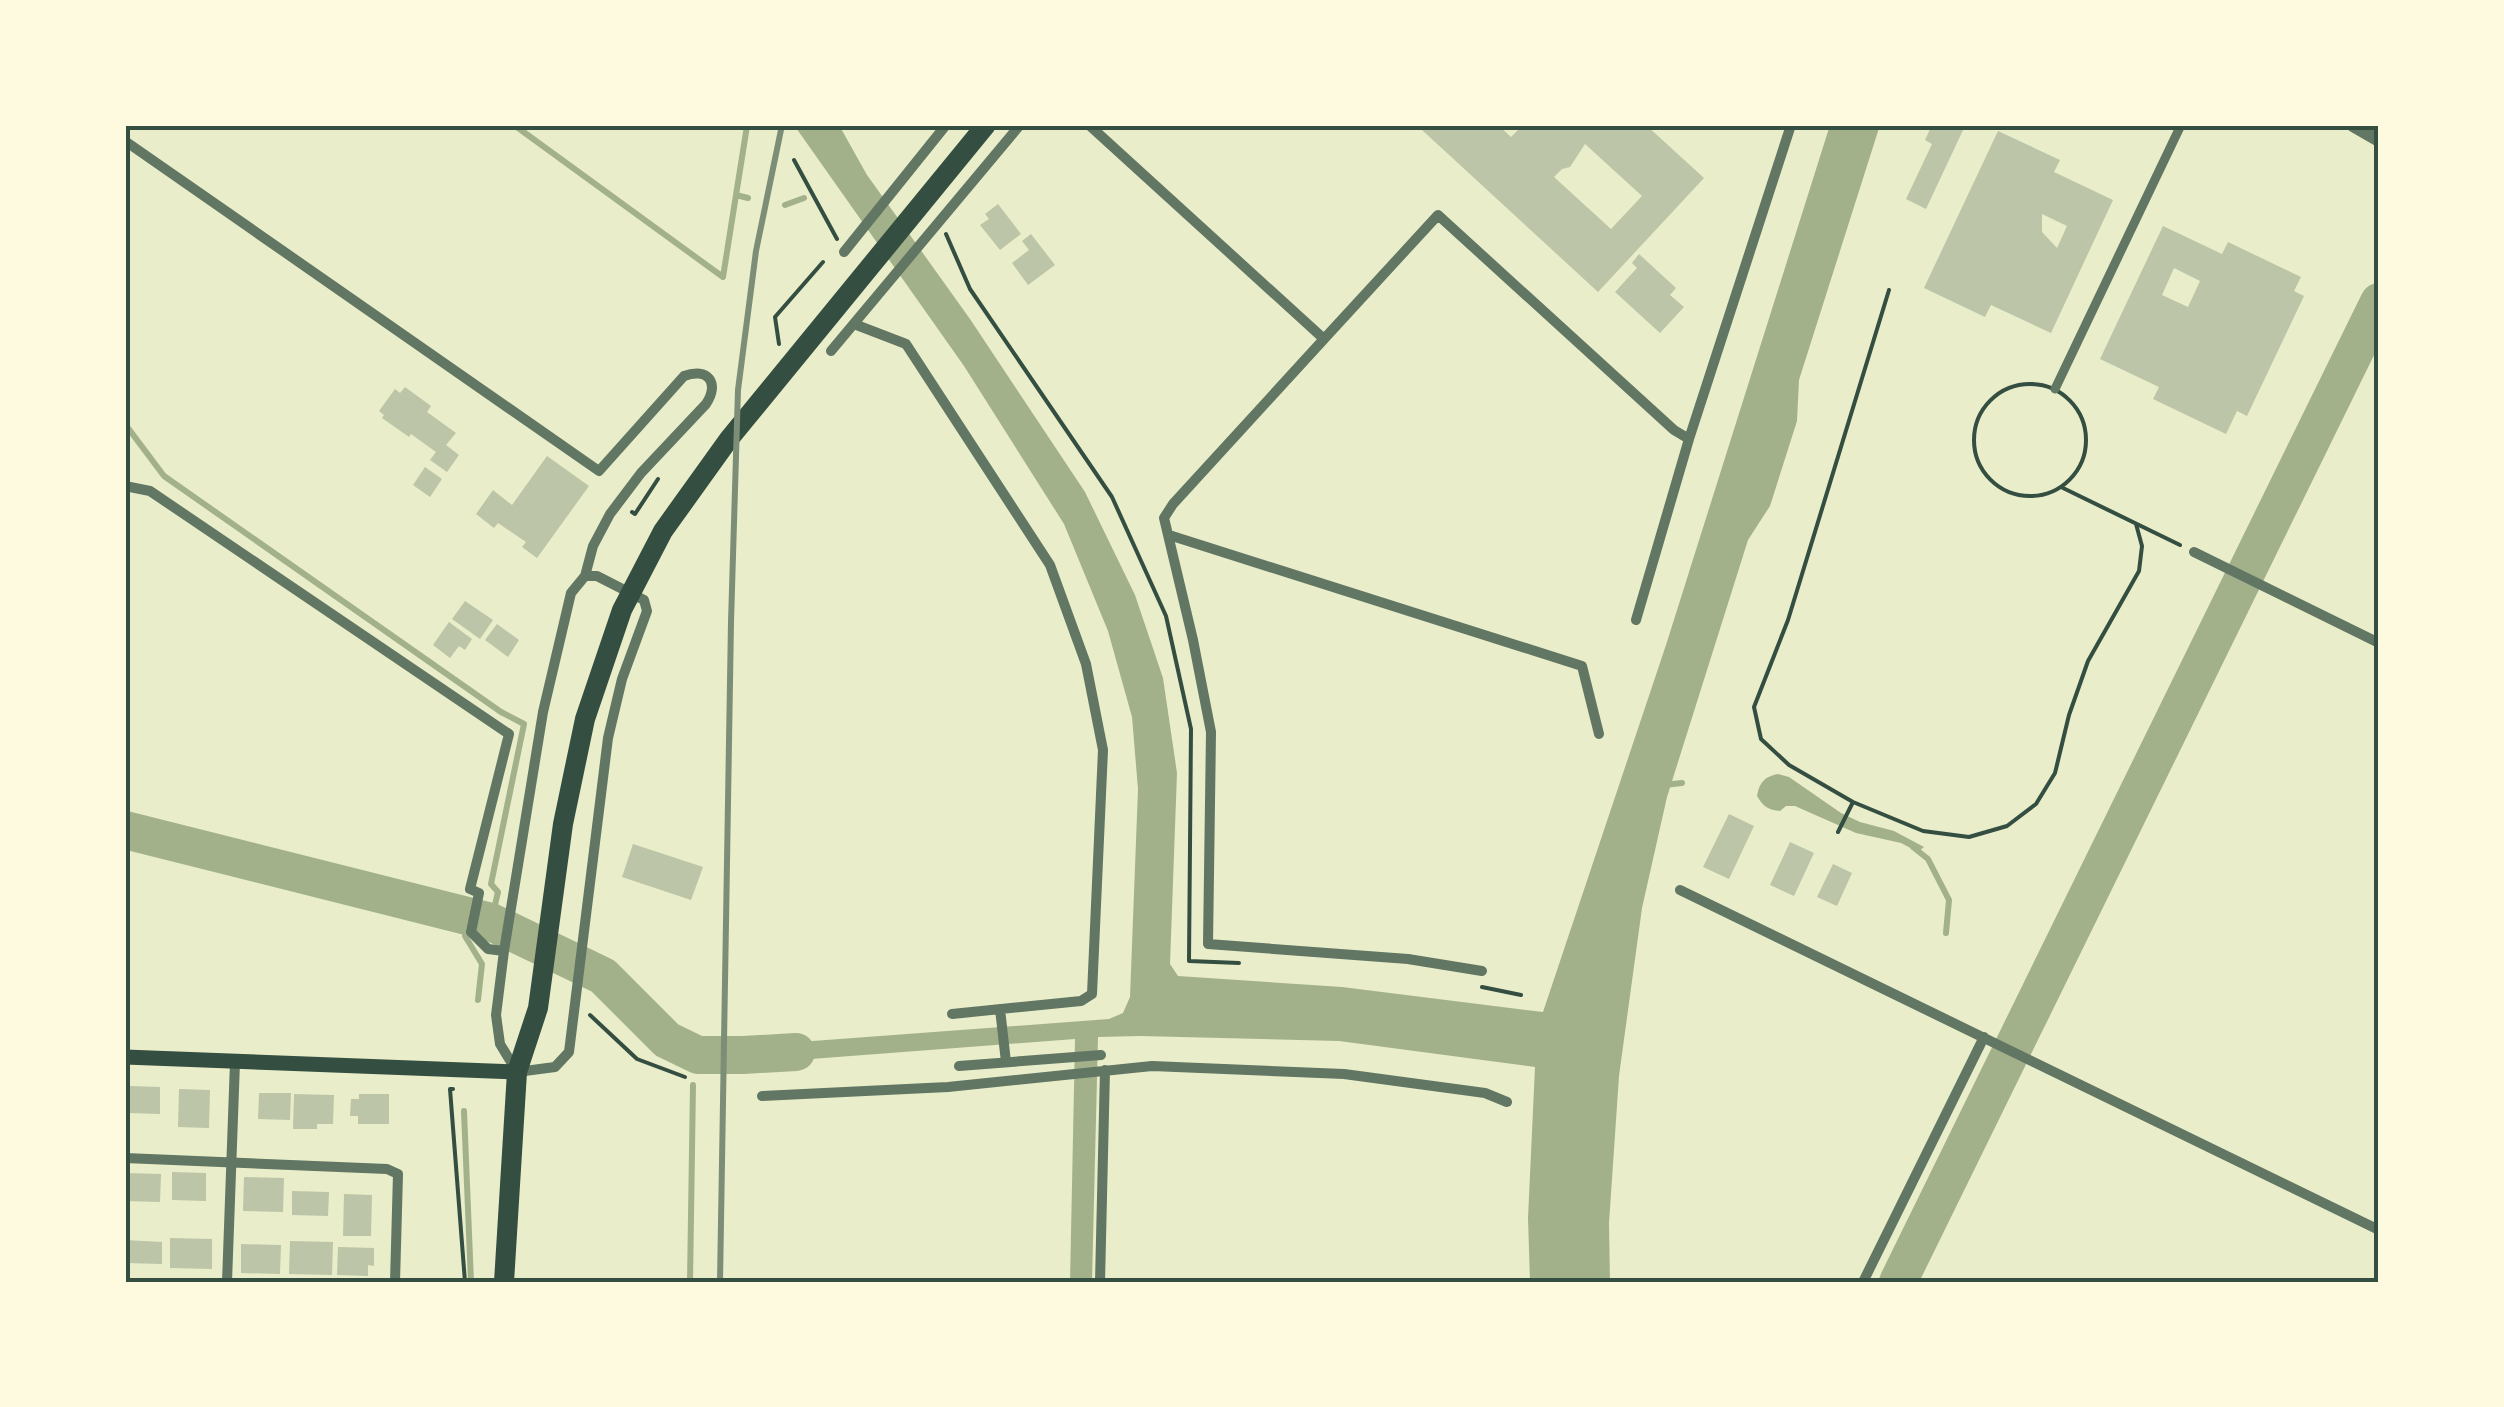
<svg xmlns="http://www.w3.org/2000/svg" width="2504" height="1407" viewBox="0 0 2504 1407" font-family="Overpass,sans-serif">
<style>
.water{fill:#a3b18a}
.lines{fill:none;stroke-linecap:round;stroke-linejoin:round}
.stream{stroke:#a3b18a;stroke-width:6}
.river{stroke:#a3b18a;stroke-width:38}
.building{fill:#bcc5a7;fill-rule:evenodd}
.path{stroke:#344e41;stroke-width:4}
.pedestrian{stroke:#617663;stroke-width:9}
.minor{stroke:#617663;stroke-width:10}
.tertiary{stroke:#617663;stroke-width:14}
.secondary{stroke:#344e41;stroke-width:15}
.trunk{stroke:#344e41;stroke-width:20}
.rail{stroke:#7c8e77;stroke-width:6}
.neatline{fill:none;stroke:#344e41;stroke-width:4}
</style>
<rect width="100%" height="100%" fill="#e9edc9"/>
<path class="water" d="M 794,125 L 839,125 L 867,175 L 970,319 L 1085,492 L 1135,595 L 1163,678 L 1177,773 L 1170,964 L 1178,976 L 1342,987 L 1543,1012 L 1666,645 L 1830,125 L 1880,125 L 1799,380 L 1797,421 L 1770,506 L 1748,540 L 1667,797 L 1642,908 L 1619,1076 L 1609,1223 L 1610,1282 L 1530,1282 L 1528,1218 L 1535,1067 L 1339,1041 L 1140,1036 L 1098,1037 L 1092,1282 L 1070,1282 L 1075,1039 L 744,1064 L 744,1046 L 1109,1019 L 1123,1013 L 1130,997 L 1138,789 L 1132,717 L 1108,631 L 1064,524 L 964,366 Z
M 1778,774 L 1789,777 L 1841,813 L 1860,822 L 1894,831 L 1924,847 L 1918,852 L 1901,843 L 1856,833 L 1795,806 L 1786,806 L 1780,811 C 1768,810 1763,806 1757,796 C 1760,782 1764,777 1778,774 Z"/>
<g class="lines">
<path class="stream" d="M 514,125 L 723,277 L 736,195 L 748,198
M 736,195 L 747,126
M 785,205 L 804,198
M 125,424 L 164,476 L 501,712 L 524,724 L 491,884 L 498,892 L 491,922
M 1664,785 L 1682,783
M 1913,847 L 1928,859 L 1949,900 L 1946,933
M 466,916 L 465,936 L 482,964 L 478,1000
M 464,1111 L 471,1282
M 690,1282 L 693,1085"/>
<path class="river" d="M 125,830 L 491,922 L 603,976 L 667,1040 L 698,1055 L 743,1055 L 796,1052
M 1898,1282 L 2379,302"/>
</g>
<path class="building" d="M 1427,125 L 1498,125 L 1511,137 L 1519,129 L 1519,125 L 1646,125 L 1704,178 L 1598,292 L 1422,130 ZM 1585,144 L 1642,196 L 1611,229 L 1554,177 L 1562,169 L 1570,167 Z
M 1932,125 L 1957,125 L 1964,128 L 1926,209 L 1906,199 L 1932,144 L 1925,140 Z
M 1998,131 L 2060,160 L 2054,172 L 2113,200 L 2051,333 L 1991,305 L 1985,317 L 1924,288 ZM 2042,214 L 2067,226 L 2057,248 L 2042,232 Z
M 998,204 L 1021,234 L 1000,250 L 980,225 L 989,219 L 985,214 Z
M 2163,226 L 2222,254 L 2228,242 L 2301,277 L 2294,291 L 2304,296 L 2247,416 L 2237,411 L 2226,434 L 2153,399 L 2159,387 L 2100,359 ZM 2174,268 L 2200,281 L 2188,307 L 2162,295 Z
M 1031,234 L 1055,265 L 1028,285 L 1012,263 L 1029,250 L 1022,241 Z
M 1639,254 L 1676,288 L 1670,295 L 1684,307 L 1660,333 L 1615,292 L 1637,268 L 1632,263 Z
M 405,387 L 431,406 L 427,412 L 456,433 L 446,445 L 459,455 L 447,472 L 430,460 L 436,452 L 411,434 L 409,437 L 382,418 L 384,415 L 379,411 L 395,389 L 400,393 Z
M 547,456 L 589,486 L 537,558 L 522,547 L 526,542 L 498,523 L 494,528 L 476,514 L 493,490 L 512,505 Z
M 425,467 L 442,479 L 430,497 L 413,485 Z
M 465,601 L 493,620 L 480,639 L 452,619 Z
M 449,622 L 472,639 L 465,650 L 459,646 L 450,658 L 433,645 Z
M 497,624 L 519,640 L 508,657 L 485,640 Z
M 1729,814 L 1754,826 L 1729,879 L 1703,867 Z
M 1790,842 L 1814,853 L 1794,896 L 1770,885 Z
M 633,844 L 703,867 L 691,900 L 622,877 Z
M 1833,864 L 1852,873 L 1837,906 L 1817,897 Z
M 130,1086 L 160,1087 L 160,1114 L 129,1113 Z
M 179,1089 L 210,1090 L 209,1128 L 178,1127 Z
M 259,1093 L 291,1093 L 290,1120 L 258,1119 Z
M 294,1094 L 334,1095 L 333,1124 L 317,1124 L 317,1129 L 293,1129 Z
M 359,1094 L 389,1094 L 389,1124 L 358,1124 L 358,1116 L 350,1116 L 351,1099 L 359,1099 Z
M 172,1172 L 206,1173 L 206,1201 L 172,1200 Z
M 125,1173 L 161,1174 L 160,1202 L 125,1201 Z
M 244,1177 L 284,1178 L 283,1212 L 243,1211 Z
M 292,1191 L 329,1192 L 328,1216 L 292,1215 Z
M 344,1194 L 372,1195 L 371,1236 L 343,1236 Z
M 170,1238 L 212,1239 L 212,1269 L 170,1268 Z
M 125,1240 L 162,1242 L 162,1264 L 125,1263 Z
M 290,1241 L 333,1242 L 332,1275 L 289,1274 Z
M 241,1244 L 281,1245 L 280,1274 L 241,1273 Z
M 338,1247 L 374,1248 L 374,1266 L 368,1265 L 368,1276 L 337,1275 Z"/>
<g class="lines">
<path class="path" d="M 794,160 L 837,239
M 946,234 L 970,289 L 1112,497 L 1166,616 L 1191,729 L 1189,961 L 1239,963
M 1889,290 L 1788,620 L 1754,707 L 1761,739 L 1789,765 L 1853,802 L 1923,831 L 1969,837 L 2007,826 L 2036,804 L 2055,773 L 2069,715 L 2088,661 L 2139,571 L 2142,546 L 2136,524
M 779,344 L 775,317 L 823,262
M1974 440a56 56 0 1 1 112 0a56 56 0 1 1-112 0Z
M 2063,488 L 2180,545
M 632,512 L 635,514 L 658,479
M 1838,832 L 1853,802
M 1482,987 L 1521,995
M 590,1015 L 637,1059 L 685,1077
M 453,1089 L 450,1089 L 465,1282"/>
<path class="pedestrian" d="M 2055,389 L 2181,125"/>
<path class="minor" d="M 1089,125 L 1324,339 L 1173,504 L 1164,518 L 1193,640 L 1211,732 L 1208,944 L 1408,959 L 1482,971
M 125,141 L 599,471 L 684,376 C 708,367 720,383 706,404 L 641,473 L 610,514 L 593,546 L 585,576 L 571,593 L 543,712 L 504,951 L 496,1015 L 500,1044 L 517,1072 L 555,1067 L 569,1052 L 608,738 L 622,679 L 647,611 L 644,600 L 597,576 L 585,576
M 844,252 L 946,125
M 854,324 L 906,344 L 1050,565 L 1086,664 L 1103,750 L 1092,994 L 1081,1001 L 952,1014
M 1324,339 L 1438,215 L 1674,430 L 1689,439
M 831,351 L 1020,125
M 125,486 L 150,491 L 509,734 L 470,889 L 479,893 L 471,932 L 488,949 L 504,951
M 1169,535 L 1582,666 L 1599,734
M 2194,552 L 2379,643
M 1636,620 L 1689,439 L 1791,125
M 1680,890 L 2379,1230
M 1000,1009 L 1006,1062
M 959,1066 L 1101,1055
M 762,1096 L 948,1087 L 1152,1066 L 1344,1074 L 1485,1093 L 1507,1102
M 125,1158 L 387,1169 L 398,1174 L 395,1282
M 227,1282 L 235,1062
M 1100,1282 L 1105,1070
M 1863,1282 L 1984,1037"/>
<path class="tertiary" d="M 2353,125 L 2379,140"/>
<path class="secondary" d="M 125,1057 L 517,1072"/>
<path class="trunk" d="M 504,1282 L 517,1072 L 538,1008 L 563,824 L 585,719 L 622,610 L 663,531 L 729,439 L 986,125"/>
<path class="rail" d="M 720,1282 L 731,622 L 738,390 L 756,251 L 782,125"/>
</g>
<rect width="2504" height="1407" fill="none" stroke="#fefae0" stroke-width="255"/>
<rect x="128" y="128" width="2248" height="1152" class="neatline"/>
</svg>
